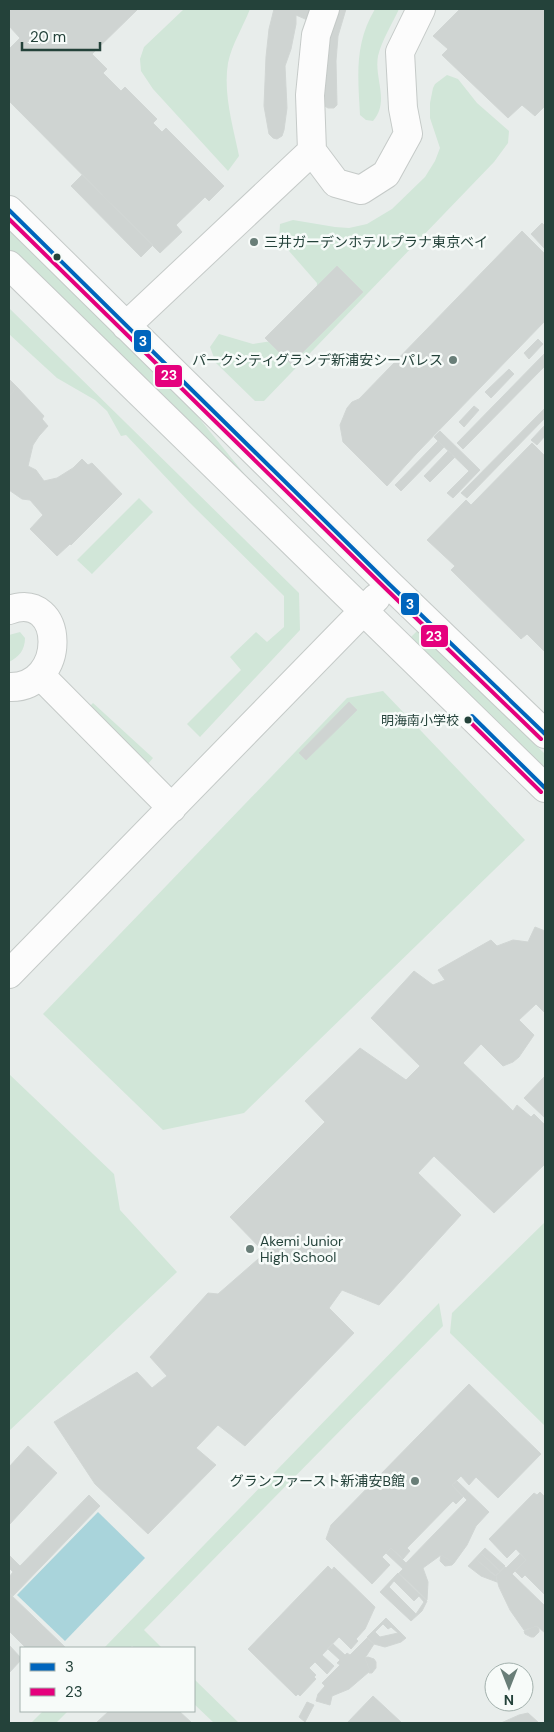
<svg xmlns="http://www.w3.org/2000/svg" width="554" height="1732" viewBox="0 0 554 1732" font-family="'DM Sans','Noto Sans JP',sans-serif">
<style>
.green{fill:#d1e6d8}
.water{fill:#a9d4db}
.building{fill:#cfd4d2;stroke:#d1d6d4;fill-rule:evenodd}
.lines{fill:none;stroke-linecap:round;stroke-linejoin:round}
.minor-casing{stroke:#c5cac8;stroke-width:30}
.minor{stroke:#fcfcfc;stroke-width:28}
.bus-1-casing{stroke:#f7fbf9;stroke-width:8}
.bus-2-casing{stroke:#f7fbf9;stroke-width:8}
.bus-1{stroke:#0065bd;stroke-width:4}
.bus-2{stroke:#e5007d;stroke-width:4}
.poi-dot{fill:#697e78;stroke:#f7fbf9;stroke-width:2}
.bus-dot{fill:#24423a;stroke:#f7fbf9;stroke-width:2}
.labels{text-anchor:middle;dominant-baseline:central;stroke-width:5;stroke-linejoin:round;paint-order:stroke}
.bus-label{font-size:13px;fill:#24423a;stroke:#f7fbf9;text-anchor:end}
.poi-label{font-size:14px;fill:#24423a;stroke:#f7fbf9;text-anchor:start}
.line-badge{stroke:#f7fbf9;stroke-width:2}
.badge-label{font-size:14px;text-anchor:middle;font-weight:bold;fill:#fff}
</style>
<rect width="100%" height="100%" fill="#e8edeb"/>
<path class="green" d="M 184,9 L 250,9 C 243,27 232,44 228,63 C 223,94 233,126 239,156 L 228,171 L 153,89 L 141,71 L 140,59 L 144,47 Z
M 375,9 L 399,9 C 392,24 382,40 378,56 C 374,79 390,101 373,121 L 366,120 L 360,115 C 358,77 354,44 375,9 Z
M 447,75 L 458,79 L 477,103 L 509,131 L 508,143 L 494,162 L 264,401 L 255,401 L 216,363 L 210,347 L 219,334 L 253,344 L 272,341 L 316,298 L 317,283 L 289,251 L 279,238 L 280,224 L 293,220 L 335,227 L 349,228 L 367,224 L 392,209 L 425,177 L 435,161 L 440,148 L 430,118 L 430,103 L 433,88 L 435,84 Z
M 9,229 L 186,402 L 250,481 L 248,483 L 9,249 Z
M 9,308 L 299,593 L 300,630 L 200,737 L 187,724 L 241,670 L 230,657 L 256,632 L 267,642 L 284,627 L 284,596 L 190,503 L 126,435 L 121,436 L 107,411 L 95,400 L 57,378 L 9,334 Z
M 139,498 L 153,512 L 92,574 L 77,560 Z
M 418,630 L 545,754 L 545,772 L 409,639 Z
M 20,632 L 25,638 C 25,650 19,657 9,662 L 9,635 Z
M 383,691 L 525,840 L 244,1113 L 163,1130 L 43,1014 L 347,698 Z
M 93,703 L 153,758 L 147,765 L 88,708 Z
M 9,1074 L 114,1174 L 120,1210 L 177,1272 L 9,1431 Z
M 545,1222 L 545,1426 L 450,1333 L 452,1313 Z
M 439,1303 L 443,1326 L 144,1630 L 162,1648 L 135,1648 L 132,1646 L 130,1648 L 104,1648 Z
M 194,1679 L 239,1723 L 214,1723 L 194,1704 Z
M 43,1711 L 68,1711 L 56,1723 L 31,1723 Z"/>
<path class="water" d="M 98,1512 L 145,1558 L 65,1641 L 17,1595 Z"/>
<path class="building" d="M 12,9 L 138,9 L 92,54 L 107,69 L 103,73 L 121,91 L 125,87 L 157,119 L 153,123 L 162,132 L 166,128 L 224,186 L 209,201 L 205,197 L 176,225 L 182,232 L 160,253 L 9,101 L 9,49 L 20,38 L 9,26 L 9,12 Z
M 274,9 L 346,9 L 338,36 L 336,61 L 337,105 L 334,108 L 328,108 L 323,105 L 312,22 L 296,15 L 296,24 L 291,49 L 285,66 L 287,108 L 284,130 L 282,136 L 277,139 L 273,138 L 269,134 L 264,106 L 266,57 L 269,29 Z
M 460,9 L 545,9 L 545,106 L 535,116 L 522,105 L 508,118 L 442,55 L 448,49 L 433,36 Z
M 82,175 L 153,245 L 141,257 L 71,186 Z
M 542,223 L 545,226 L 545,249 L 531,234 Z
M 522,231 L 545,254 L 545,321 L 416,454 L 387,486 L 343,442 L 340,425 L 347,408 L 352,402 L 359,399 Z
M 337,266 L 363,292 L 291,364 L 265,338 Z
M 538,339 L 543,344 L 529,359 L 524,353 Z
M 545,353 L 545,366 L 463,449 L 457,443 Z
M 509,369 L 514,374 L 491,398 L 485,392 Z
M 9,379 L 17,387 L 9,396 Z
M 17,387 L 44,416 L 42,419 L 48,426 L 39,436 L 33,445 L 28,466 L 36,470 L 44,481 L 57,478 L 73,468 L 82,459 L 88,465 L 92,463 L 122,494 L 71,545 L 70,544 L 57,556 L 30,529 L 43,515 L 30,500 L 22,499 L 9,490 L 9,396 Z
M 474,406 L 479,410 L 464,427 L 459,422 Z
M 545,408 L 545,418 L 467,498 L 461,493 Z
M 545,425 L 545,436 L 537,445 L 531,440 Z
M 440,431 L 480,470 L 453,498 L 447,493 L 469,471 L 434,437 Z
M 438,441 L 444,447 L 401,491 L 395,485 Z
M 532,443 L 545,456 L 545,652 L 527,634 L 521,639 L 451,570 L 455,566 L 427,540 L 466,500 L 471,505 Z
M 448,451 L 455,457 L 430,482 L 424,476 Z
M 349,702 L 357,710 L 306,760 L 299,753 Z
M 535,927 L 545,931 L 545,1013 L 536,1004 L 519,1020 L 534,1035 L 519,1057 L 513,1062 L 503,1066 L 481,1044 L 463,1063 L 513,1111 L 517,1105 L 531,1117 L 534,1114 L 545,1125 L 545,1164 L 494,1213 L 434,1156 L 418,1173 L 461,1215 L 379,1305 L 342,1290 L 329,1308 L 354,1333 L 245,1446 L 218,1425 L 196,1448 L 216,1465 L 148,1534 L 95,1484 L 54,1422 L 137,1372 L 152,1388 L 167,1376 L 150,1357 L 208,1293 L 218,1294 L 265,1253 L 230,1217 L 325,1122 L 305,1101 L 360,1048 L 406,1080 L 420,1066 L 371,1018 L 414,971 L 433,985 L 445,980 L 438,970 L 491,940 L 497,946 L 513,940 L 528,942 Z
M 545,1076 L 545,1118 L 524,1098 Z
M 469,1384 L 541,1454 L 498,1498 L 476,1477 L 469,1485 L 461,1476 L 452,1485 L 463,1497 L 456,1504 L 453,1501 L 407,1548 L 410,1551 L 403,1559 L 391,1548 L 382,1557 L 390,1565 L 372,1584 L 326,1539 L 331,1525 Z
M 28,1446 L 57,1473 L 9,1525 L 9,1467 Z
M 457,1481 L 489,1512 L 476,1526 L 467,1545 L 454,1563 L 441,1555 L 423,1568 L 428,1582 L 427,1600 L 399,1573 L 403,1569 L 386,1553 L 391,1548 L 406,1563 L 467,1500 L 452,1485 Z
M 540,1492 L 545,1497 L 545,1595 L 525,1575 L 522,1578 L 515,1571 L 526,1560 L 516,1549 L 507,1558 L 489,1539 L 534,1493 L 537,1495 Z
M 89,1495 L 100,1506 L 13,1596 L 9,1592 L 9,1577 L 13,1572 L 9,1568 L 9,1555 L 20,1566 Z
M 485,1548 L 505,1566 L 500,1571 L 482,1554 L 477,1560 L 496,1576 L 497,1582 L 481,1576 L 468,1566 Z
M 482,1554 L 500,1572 L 495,1576 L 477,1560 Z
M 520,1554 L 526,1560 L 512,1574 L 545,1606 L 545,1633 L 537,1626 L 524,1630 L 510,1610 L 499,1587 L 496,1576 L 505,1567 L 506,1568 Z
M 441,1555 L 454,1563 L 452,1565 L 445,1566 L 440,1561 Z
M 328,1566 L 332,1570 L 334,1567 L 375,1607 L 365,1629 L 356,1639 L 358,1641 L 351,1649 L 339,1637 L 322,1655 L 334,1666 L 327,1674 L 315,1662 L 309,1668 L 316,1675 L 314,1677 L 316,1679 L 300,1696 L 298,1694 L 296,1696 L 248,1649 Z
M 398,1573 L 427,1601 L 422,1611 L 411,1621 L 380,1592 ZM 394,1581 L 414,1601 L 419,1596 L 424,1602 L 416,1614 L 389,1587 Z
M 9,1593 L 66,1648 L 26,1648 L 9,1631 Z
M 386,1618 L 406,1638 L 401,1642 L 385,1647 L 374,1644 L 367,1637 ZM 383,1624 L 388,1629 L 391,1627 L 398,1633 L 380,1637 L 375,1632 Z
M 536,1626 L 539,1629 L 539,1632 L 534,1637 L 531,1637 L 525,1634 L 524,1631 Z
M 367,1638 L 374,1644 L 365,1658 L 370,1671 L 349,1689 L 332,1696 L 330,1705 L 316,1701 L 318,1694 L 325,1686 L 322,1683 L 340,1665 L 337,1663 L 340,1660 L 328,1649 L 333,1644 L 345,1655 L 347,1653 L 350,1655 Z
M 9,1645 L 21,1658 L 21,1660 L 9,1673 Z
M 368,1657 L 374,1659 L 376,1662 L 376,1668 L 372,1673 L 369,1673 L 370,1671 L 365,1658 Z
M 373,1696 L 402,1723 L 347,1723 Z
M 307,1702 L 314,1705 L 305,1722 L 299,1717 Z
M 109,1711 L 179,1711 L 192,1723 L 96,1723 Z
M 528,1713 L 539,1723 L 501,1723 L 519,1715 Z"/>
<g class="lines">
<defs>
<path id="minor" d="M 325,9 L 316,35 L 310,95 L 312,151 L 336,183 L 361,190 L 386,174 L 408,134 L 403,108 L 400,52 L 421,9
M 9,210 L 389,584 L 545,734
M 9,265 L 545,788
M 126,326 L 312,151
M 9,610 C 66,589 68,689 9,687
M 41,676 L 172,808
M 9,974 L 376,598"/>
</defs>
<use href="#minor" class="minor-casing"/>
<use href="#minor" class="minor"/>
<defs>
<path id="bus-1" d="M 9,210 L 389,584 L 545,734
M 472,716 L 545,788"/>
<path id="bus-2" d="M 9,219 L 385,588 L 541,739
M 468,720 L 541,792"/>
</defs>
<use href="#bus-1" class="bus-1-casing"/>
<use href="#bus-2" class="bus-2-casing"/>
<use href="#bus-1" class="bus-1"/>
<use href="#bus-2" class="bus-2"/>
</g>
<g class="poi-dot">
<circle cx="254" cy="242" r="5"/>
<circle cx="453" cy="360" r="5"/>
<circle cx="250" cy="1249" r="5"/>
<circle cx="415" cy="1481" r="5"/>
</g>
<g class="bus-dot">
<circle cx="57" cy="257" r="4.5"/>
<circle cx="468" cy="720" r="4.5"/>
</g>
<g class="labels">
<g class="bus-label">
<text x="459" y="720">明海南小学校</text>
</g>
<g class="poi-label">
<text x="264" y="242">三井ガーデンホテルプラナ東京ベイ</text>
<text x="443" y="360" text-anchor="end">パークシティグランデ新浦安シーパレス</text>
<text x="260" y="1241">Akemi Junior<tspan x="260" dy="16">High School</tspan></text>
<text x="405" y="1481" text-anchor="end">グランファースト新浦安B館</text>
</g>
</g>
<g class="line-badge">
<rect x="133" y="329" width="19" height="24" rx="5" fill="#0065bd"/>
<rect x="154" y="364" width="29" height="24" rx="5" fill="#e5007d"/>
<rect x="400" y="592" width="20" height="24" rx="5" fill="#0065bd"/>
<rect x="420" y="624" width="29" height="24" rx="5" fill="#e5007d"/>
</g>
<g class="badge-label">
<text x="143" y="346">3</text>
<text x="169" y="380">23</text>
<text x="410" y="609">3</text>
<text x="434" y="641">23</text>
</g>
<rect width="554" height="1732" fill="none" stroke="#24423a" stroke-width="20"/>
<rect x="20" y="1647" width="175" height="65" fill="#f7fbf9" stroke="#a3b1ad"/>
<rect x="30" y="1663" width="25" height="8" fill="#0065bd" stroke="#a3b1ad"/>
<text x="65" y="1672" font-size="15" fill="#24423a">3</text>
<rect x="30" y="1688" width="25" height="8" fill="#e5007d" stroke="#a3b1ad"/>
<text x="65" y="1697" font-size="15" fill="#24423a">23</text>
<g transform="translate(509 1687) rotate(180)"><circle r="24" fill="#f7fbf9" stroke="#a3b1ad"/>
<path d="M0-4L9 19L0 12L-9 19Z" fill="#697e78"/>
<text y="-8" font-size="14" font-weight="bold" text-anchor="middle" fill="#24423a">N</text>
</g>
<path d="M22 42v8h78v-8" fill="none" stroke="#24423a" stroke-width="2.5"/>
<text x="30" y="42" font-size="15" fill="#24423a" stroke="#f7fbf9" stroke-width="4" paint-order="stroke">20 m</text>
</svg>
